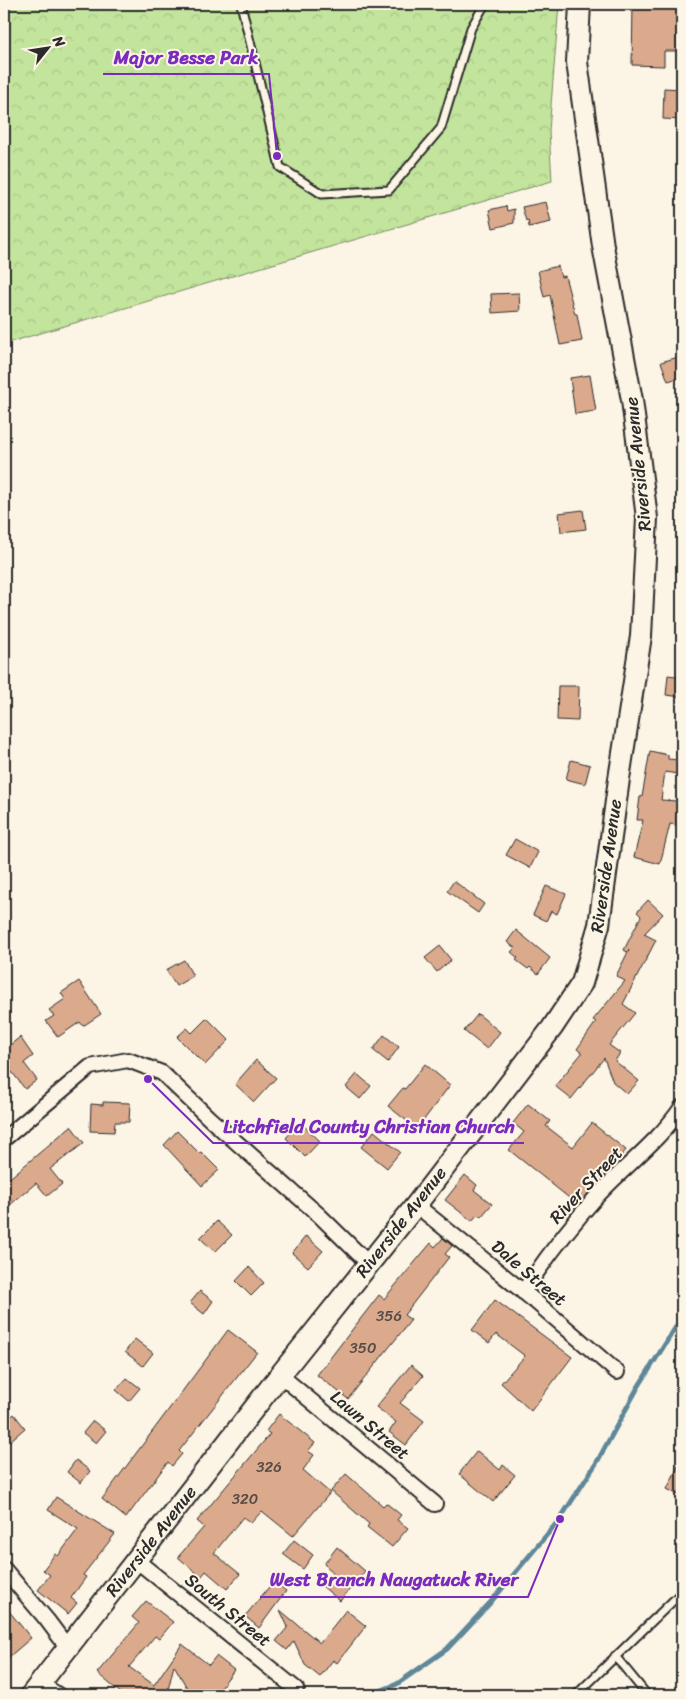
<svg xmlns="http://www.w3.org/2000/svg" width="686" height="1699" viewBox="0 0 686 1699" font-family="Sriracha,sans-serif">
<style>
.park{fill:url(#park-crowns);stroke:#778864}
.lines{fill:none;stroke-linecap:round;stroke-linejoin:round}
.stream{stroke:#5f8799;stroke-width:5}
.building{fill:#dbaa8d;stroke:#2b2b2b}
.lane-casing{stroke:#2b2b2b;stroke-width:11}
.street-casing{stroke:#2b2b2b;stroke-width:18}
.secondary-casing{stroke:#2b2b2b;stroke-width:24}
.lane{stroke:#fcf5e5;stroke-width:7}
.street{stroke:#fcf5e5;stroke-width:14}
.secondary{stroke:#fcf5e5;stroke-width:20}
.labels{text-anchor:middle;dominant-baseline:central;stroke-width:4;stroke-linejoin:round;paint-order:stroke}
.number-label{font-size:15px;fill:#574b44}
.street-label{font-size:18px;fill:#2b2b2b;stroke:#fcf5e5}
.leader{fill:none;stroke:#7b2cbf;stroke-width:2}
.callout-dot{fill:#7b2cbf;stroke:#fcf5e5;stroke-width:2}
.callout-label{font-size:19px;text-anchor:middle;font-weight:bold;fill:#7b2cbf;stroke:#fcf5e5;stroke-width:4;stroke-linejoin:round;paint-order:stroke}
</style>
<defs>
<pattern id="park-crowns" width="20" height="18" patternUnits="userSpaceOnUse" patternTransform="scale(1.25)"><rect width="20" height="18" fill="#c3e49c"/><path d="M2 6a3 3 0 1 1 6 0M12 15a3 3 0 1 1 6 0" fill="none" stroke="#a8c487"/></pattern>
</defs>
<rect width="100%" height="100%" fill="#fcf5e5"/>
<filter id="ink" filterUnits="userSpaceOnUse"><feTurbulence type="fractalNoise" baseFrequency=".02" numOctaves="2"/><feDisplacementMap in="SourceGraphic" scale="10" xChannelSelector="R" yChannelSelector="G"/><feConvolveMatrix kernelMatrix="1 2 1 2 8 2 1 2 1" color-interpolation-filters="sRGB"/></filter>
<g filter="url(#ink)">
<path class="park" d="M 4,4 L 559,4 L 549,131 L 552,181 L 4,344 Z"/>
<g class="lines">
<path class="stream" d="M 370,1695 L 397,1684 L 447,1649 L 490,1603 L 560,1519 L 597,1462 L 637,1389 L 682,1317"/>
</g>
<path class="building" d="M 633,4 L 682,4 L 682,51 L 664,51 L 664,66 L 632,65 Z
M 664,88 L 682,89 L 682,120 L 663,119 Z
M 546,202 L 551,222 L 529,227 L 528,220 L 526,221 L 522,207 Z
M 506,206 L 507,211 L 514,209 L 514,223 L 493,228 L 489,210 Z
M 558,266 L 561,277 L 565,276 L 575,314 L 577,314 L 582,341 L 560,345 L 550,295 L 544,297 L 538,271 Z
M 519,293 L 520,311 L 492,313 L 491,294 Z
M 682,356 L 682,377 L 668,381 L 661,362 Z
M 590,375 L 596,411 L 575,414 L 570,378 Z
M 583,510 L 586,529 L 561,532 L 559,513 Z
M 668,675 L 682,677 L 682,697 L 666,695 Z
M 558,686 L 579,686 L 578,721 L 557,720 Z
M 650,751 L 668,755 L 668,759 L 679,760 L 677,774 L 665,772 L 661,800 L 677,801 L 676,825 L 670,824 L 660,864 L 634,857 L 643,820 L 637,820 L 640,797 L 642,797 Z
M 571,760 L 590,765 L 585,784 L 566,779 Z
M 515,839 L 538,852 L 530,868 L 506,855 Z
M 454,881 L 484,904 L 478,913 L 447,891 Z
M 546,886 L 566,894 L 557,914 L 551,911 L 546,921 L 533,915 Z
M 648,900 L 663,914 L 644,934 L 656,940 L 623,1004 L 635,1013 L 609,1045 L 620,1053 L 615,1061 L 639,1081 L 627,1094 L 613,1082 L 604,1058 L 571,1099 L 555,1086 L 582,1053 L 577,1049 L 596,1022 L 593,1020 L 625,981 L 616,976 L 629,950 L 627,952 L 624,950 L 641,916 L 637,912 Z
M 516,930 L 550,958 L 538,974 L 530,967 L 528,969 L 516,960 L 518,958 L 511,952 L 515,948 L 507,942 Z
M 440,946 L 451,960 L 437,972 L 425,958 Z
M 184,960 L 193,976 L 176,986 L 166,970 Z
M 79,981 L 101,1014 L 83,1026 L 80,1022 L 58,1037 L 46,1021 L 54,1016 L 49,1010 L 65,999 L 61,993 Z
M 478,1014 L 500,1032 L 487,1049 L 464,1031 Z
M 207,1018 L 229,1040 L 205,1065 L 177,1037 L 187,1028 L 192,1033 Z
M 384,1035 L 399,1047 L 388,1062 L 373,1050 Z
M 20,1037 L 33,1056 L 24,1063 L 37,1080 L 25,1089 L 12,1072 L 4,1079 L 4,1050 Z
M 256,1060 L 276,1078 L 254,1102 L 235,1084 Z
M 425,1064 L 450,1085 L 417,1129 L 388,1106 L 403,1088 L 405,1089 Z
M 357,1074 L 371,1086 L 360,1099 L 346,1087 Z
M 103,1102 L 130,1103 L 129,1122 L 115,1122 L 114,1132 L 90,1131 L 91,1104 L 103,1105 Z
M 528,1104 L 550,1121 L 546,1126 L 573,1147 L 592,1123 L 626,1150 L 606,1174 L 578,1205 L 509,1150 L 524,1132 L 513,1123 Z
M 300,1122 L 320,1141 L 305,1157 L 286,1138 Z
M 71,1126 L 84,1143 L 50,1169 L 62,1184 L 47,1196 L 36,1183 L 4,1210 L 4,1183 Z
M 177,1131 L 199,1153 L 201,1152 L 219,1170 L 202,1186 L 164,1145 Z
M 374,1131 L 400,1152 L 387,1168 L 361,1147 Z
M 465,1175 L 477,1185 L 474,1190 L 492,1204 L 481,1217 L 477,1215 L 472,1221 L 445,1200 Z
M 217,1221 L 232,1235 L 215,1252 L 200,1238 Z
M 306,1236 L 323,1251 L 308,1267 L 292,1253 Z
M 443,1238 L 452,1246 L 445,1254 L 449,1257 L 404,1315 L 411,1320 L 348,1399 L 317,1375 L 379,1295 L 384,1299 L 431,1243 L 435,1247 Z
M 249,1267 L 264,1283 L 251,1296 L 236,1281 Z
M 200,1291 L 213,1301 L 204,1314 L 190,1303 Z
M 495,1300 L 572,1357 L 531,1411 L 501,1383 L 525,1356 L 496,1334 L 489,1343 L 472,1330 Z
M 228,1330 L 257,1352 L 179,1451 L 182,1454 L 172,1466 L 168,1462 L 126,1518 L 102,1499 Z
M 135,1339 L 153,1353 L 143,1366 L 125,1352 Z
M 411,1365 L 423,1376 L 400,1403 L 424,1421 L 406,1445 L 389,1432 L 396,1422 L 376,1407 Z
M 127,1378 L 140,1388 L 129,1401 L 116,1390 Z
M 14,1414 L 25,1428 L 4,1446 L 4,1423 Z
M 279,1414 L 315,1443 L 308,1451 L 314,1455 L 303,1470 L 330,1493 L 293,1536 L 262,1511 L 251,1523 L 243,1517 L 214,1553 L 240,1574 L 227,1589 L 206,1571 L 201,1577 L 178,1557 L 204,1527 L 197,1521 L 270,1434 L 266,1431 Z
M 93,1421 L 106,1431 L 96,1443 L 83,1433 Z
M 477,1451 L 500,1470 L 503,1465 L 515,1475 L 493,1502 L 459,1474 Z
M 682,1458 L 682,1497 L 667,1489 Z
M 76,1460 L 90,1471 L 81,1483 L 67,1472 Z
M 346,1474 L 383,1506 L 386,1503 L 401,1515 L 397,1520 L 408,1528 L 392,1547 L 367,1527 L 369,1524 L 331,1491 Z
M 56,1497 L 115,1534 L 83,1575 L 86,1577 L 71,1598 L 77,1603 L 68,1614 L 38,1590 L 50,1575 L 43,1570 L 55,1554 L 58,1556 L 78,1529 L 48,1510 Z
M 294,1540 L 313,1555 L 303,1569 L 283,1554 Z
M 337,1547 L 365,1571 L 340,1601 L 322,1586 L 333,1572 L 324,1564 Z
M 274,1581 L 286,1591 L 259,1628 L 245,1616 Z
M 146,1601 L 173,1622 L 159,1639 L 155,1636 L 129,1667 L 154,1685 L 182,1644 L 209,1665 L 216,1656 L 234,1670 L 215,1695 L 191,1695 L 174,1665 L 167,1694 L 169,1695 L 123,1695 L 97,1673 L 139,1623 L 132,1617 Z
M 4,1605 L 31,1638 L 4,1661 Z
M 280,1610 L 320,1643 L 346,1610 L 366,1626 L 337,1663 L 333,1660 L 320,1677 L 305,1665 L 294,1641 L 287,1650 L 276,1641 L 288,1627 Z"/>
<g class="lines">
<defs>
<path id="lane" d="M 241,4 L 280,167 L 322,194 L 389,190 L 441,128 L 471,28 L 485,4
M 615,1656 L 647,1695
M 576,1695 L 680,1594 L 682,1597"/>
<path id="street" d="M 4,1139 L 90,1067 L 128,1060 L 162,1073 L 210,1119 L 319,1215 L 369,1264
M 416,1205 L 536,1302 L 617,1372
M 523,1292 C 546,1258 571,1225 598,1195 C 626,1165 659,1141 682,1107
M 280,1375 L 435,1504
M 136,1560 L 296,1689
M 4,1569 L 47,1620 L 68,1648
M 41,1684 L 58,1695"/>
<path id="secondary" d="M 31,1695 L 280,1375 L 416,1205 L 552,1028 L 582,983 L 599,925 L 619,779 L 641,636 L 647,518 L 632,400 L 603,246 L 577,62 L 580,4"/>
</defs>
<use href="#lane" class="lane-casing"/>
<use href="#street" class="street-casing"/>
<use href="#secondary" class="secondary-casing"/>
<use href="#lane" class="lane"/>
<use href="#street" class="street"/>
<use href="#secondary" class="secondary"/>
</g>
</g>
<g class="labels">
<g class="number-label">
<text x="389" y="1316">356</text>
<text x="363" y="1348">350</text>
<text x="269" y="1467">326</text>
<text x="245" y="1499">320</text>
</g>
<g class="street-label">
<text transform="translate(638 464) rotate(-96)">Riverside Avenue</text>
<text transform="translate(606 866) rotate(-82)">Riverside Avenue</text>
<text transform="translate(586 1185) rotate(-47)">River Street</text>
<text transform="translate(401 1222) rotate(-52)">Riverside Avenue</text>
<text transform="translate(529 1273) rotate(40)">Dale Street</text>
<text transform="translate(370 1425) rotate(40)">Lawn Street</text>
<text transform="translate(151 1541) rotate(-52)">Riverside Avenue</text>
<text transform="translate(228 1610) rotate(39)">South Street</text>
</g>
</g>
<path class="leader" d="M277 156L269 74H103M148 1079L213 1143H524M560 1519L528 1597H260"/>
<g class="callout-dot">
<circle cx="277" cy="156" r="5"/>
<circle cx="148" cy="1079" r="5"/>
<circle cx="560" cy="1519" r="5"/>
</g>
<g class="callout-label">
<text x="186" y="64">Major Besse Park</text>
<text x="369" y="1133">Litchfield County Christian Church</text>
<text x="394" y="1586">West Branch Naugatuck River</text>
</g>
<rect width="686" height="1699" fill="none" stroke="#fcf5e5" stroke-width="20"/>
<rect x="10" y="10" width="666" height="1679" fill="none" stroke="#2b2b2b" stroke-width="2" filter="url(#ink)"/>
<g transform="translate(48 48) rotate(60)" stroke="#fcf5e5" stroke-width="4" paint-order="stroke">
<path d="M0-4L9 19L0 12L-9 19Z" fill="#2b2b2b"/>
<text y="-8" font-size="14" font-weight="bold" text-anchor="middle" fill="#2b2b2b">N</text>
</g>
</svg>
